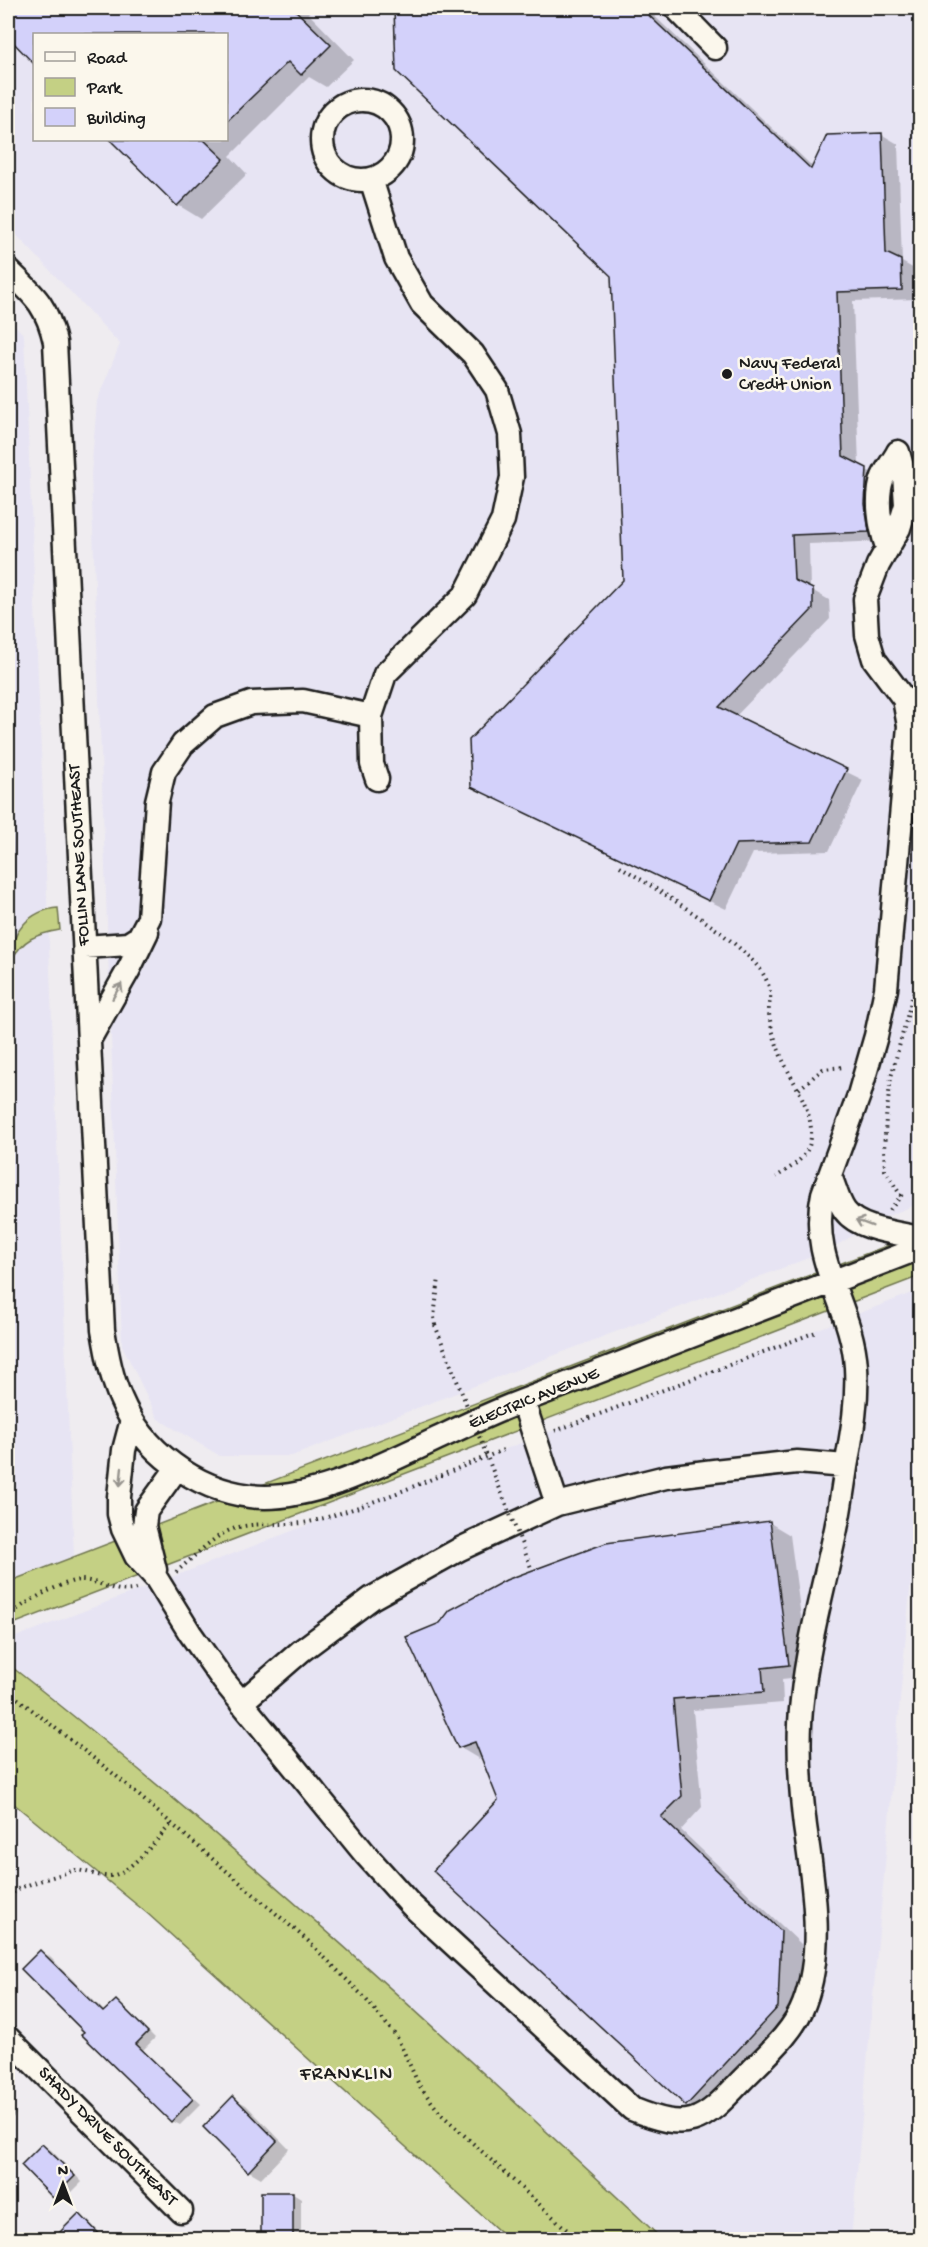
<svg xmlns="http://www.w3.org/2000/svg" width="928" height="2247" viewBox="0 0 928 2247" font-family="'Gochi Hand',sans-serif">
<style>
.built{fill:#e7e4f3;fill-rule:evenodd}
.green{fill:#c4d084;stroke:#707650;stroke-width:1.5}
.shadow{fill:#0003}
.building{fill:#d3d1fa;stroke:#1c1c1c;stroke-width:1.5}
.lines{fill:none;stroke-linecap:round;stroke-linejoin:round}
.minor-casing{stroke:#1c1c1c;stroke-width:27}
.path{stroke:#1c1c1c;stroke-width:4;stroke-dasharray:1.5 4.5;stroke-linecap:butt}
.minor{stroke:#fbf7ec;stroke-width:22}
.path-bridge{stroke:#1c1c1c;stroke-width:4;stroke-dasharray:1.5 4.5;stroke-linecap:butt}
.oneway{stroke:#97948e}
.poi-dot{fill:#1c1c1c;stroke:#fbf7ec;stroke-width:2}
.labels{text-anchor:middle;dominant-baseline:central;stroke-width:5;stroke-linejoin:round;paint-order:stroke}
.poi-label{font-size:18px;fill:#1c1c1c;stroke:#fbf7ec;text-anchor:start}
.street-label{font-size:18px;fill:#1c1c1c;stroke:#fbf7ec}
.neighbourhood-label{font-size:20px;letter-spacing:1.5px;fill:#1c1c1c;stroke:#fbf7ec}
</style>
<rect width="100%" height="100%" fill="#efecf0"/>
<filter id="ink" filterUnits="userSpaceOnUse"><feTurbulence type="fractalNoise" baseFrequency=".0167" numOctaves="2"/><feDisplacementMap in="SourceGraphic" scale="12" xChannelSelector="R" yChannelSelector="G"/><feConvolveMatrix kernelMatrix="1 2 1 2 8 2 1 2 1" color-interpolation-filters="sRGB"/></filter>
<g filter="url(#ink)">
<path class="built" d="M 8,8 L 920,8 L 920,1203 L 880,1219 L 829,1250 L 292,1456 L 220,1456 L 158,1419 L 122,1345 L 91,474 L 97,401 L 120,344 L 8,226 ZM 34,34 L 226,34 L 226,140 L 34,140 Z
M 8,318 L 24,335 L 74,1557 L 8,1582 Z
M 920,1290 L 920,1480 L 851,2239 L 663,2239 L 277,1887 L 8,1662 L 8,1640 Z"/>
<path class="green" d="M 58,908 L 60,930 C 37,934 22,939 11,961 C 9,933 30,910 58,908 Z
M 920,1233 L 920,1276 L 8,1626 L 8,1582 Z
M 8,1664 C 237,1843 450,2041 662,2239 L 508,2239 L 148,1914 L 8,1799 Z"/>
<path class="shadow" d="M 8,8 L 314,8 L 308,13 L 354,60 L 326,87 L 309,77 L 230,156 L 247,174 L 201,219 L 178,205 L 112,140 L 226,140 L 226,34 L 34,34 L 34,62 L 8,35 Z
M 395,8 L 646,8 L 813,167 L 881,134 L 898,144 L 902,262 L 918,271 L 919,299 L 853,301 L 859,466 L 883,479 L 885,541 L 809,544 L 810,589 L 829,600 L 830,619 L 735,717 L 863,780 L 829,851 L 753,853 L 726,909 L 489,796 L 624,581 L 613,275 L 398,71 Z
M 8,672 L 15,880 L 8,880 Z
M 770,1523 L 790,1535 L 809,1676 L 782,1679 L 783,1703 L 693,1710 L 702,1807 L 681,1830 L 801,1944 L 798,2019 L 707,2116 L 687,2104 L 499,1800 L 483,1758 L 479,1759 L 459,1747 Z
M 41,1952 L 49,1956 L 105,2012 L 116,2002 L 124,2007 L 155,2038 L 143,2050 L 201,2104 L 180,2125 L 172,2121 L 86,2032 Z
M 233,2098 L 246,2105 L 289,2149 L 261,2178 L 249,2171 Z
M 8,2105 L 16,2114 L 8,2123 Z
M 43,2145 L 51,2150 L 82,2182 L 63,2201 L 54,2197 Z
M 917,2162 L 920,2162 L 920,2240 L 916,2240 Z
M 293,2194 L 301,2199 L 301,2240 L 263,2239 Z
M 79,2215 L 87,2220 L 107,2240 L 63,2240 Z"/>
<path class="building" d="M 8,8 L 293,8 L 331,45 L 301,75 L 288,62 L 226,122 L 226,34 L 34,34 L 34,64 L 8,37 Z
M 394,8 L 641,8 L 811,169 L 827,135 L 882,133 L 886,253 L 901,260 L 902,290 L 837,292 L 843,456 L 867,468 L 865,504 L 869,532 L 792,535 L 794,580 L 813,589 L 813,609 L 719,707 L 847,769 L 812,842 L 736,844 L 709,901 L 471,787 L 469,740 L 623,580 L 611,276 L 396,71 Z
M 110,140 L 204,140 L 224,159 L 177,206 Z
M 770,1521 L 789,1665 L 762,1668 L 764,1692 L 673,1699 L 682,1796 L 661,1817 L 781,1931 L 778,2007 L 686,2106 L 433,1871 L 498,1800 L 475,1742 L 458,1748 L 406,1637 L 440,1623 L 450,1610 L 506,1580 L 606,1543 Z
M 40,1950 L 103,2012 L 116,2000 L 148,2032 L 136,2044 L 193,2099 L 171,2122 L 81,2034 L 84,2032 L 21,1969 Z
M 233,2096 L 277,2141 L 248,2172 L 203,2127 Z
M 42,2144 L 75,2176 L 53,2198 L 21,2165 Z
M 261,2192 L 293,2192 L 293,2240 L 261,2240 Z
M 79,2213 L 105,2240 L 52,2240 Z"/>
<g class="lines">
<defs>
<path id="minor" d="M 676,8 L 715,48
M322 140a40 40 0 1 1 80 0a40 40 0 1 1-80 0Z
M 371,179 L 396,258 L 422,304 L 473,354 L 497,390 L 510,434 L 512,477 L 503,520 L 465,595 L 385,674 L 371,716 L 372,764 L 377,779
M 8,270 C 34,295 47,305 55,342 L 103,1330 C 107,1353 111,1377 121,1399 C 143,1451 195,1489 250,1496 C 310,1504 387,1462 441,1437 C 468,1424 496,1411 525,1400 C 656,1349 789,1299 920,1248
M 887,547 C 880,527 875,498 883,477 C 887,468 894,460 898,452
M 85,947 L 128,944 L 139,937 L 149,918 L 157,801 L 164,772 L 183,744 L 215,716 L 251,703 L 303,701 L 371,716
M 89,1040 L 129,969 L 147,932
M 830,1176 C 835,1187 838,1202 845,1211 C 859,1230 899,1233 920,1238
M 523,1401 L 557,1504
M 132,1420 L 124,1450 L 119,1497 L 119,1514 L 123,1529 L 136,1556 L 156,1578 L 190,1633 L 223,1680 L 366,1855 L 411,1905 L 632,2109 C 689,2132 701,2124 741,2081 C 763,2058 793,2034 804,2004 C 825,1950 813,1882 805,1826 C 800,1785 797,1741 802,1700 C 808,1642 824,1586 836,1529 C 840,1509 843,1487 846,1467 C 852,1433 858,1401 856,1367 C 852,1304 808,1261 823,1194 L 859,1095 L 876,1036 L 886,989 L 909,726 L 904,699 L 874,659 L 867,635 L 865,599 L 878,565 L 899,528 L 906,505 L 904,474 L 898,452
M 155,1570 L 144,1526 L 146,1511 L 177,1468
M 241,1703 L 301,1651 L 372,1598 L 460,1549 L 557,1504 L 666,1477 L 714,1471 L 797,1462 L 846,1466
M 8,2038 L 181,2211"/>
</defs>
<use href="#minor" class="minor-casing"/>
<path class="path" d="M 920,552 L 916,575 L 920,592
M 620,866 C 664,895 726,929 760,969 C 765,976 770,986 770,994 C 771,1000 768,1006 769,1013 C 770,1024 774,1037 778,1048 C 788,1078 813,1104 811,1137 C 809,1158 791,1167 776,1177
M 799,1089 L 823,1069 L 844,1067
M 901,1196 L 885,1170 L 884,1150 L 886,1118 L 891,1077 L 920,968
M 890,1210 L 903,1193
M 435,1325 L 434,1317 L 439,1278
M 555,1431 L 816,1332
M 176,1572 C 196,1556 217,1530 244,1526 C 268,1522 293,1527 317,1520 C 382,1502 444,1473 506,1449
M 8,1617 C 19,1605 66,1579 82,1580 C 102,1581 116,1595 136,1589
M 8,1691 L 115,1775 L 308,1941 L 364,1997 L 397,2037 L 419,2085 L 440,2113 L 578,2240
M 8,1910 C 9,1904 10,1897 14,1892 C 20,1885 62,1875 74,1870 C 85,1870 95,1876 107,1876 C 127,1878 159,1837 172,1823"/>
<use href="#minor" class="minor"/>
<path class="path-bridge" d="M 435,1325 L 532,1570"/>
</g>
<defs><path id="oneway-shaft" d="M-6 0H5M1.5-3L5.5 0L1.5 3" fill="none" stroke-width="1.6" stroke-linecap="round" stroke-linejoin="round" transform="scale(1.5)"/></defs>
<g class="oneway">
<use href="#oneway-shaft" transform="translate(117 991) rotate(-60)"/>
<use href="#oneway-shaft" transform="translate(864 1223) rotate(-159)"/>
<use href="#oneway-shaft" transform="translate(121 1477) rotate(96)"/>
</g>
</g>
<circle class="poi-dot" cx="727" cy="374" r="6"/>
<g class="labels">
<g class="poi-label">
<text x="739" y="364">Navy Federal<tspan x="739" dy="21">Credit Union</tspan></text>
</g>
<g class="street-label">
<text transform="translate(80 855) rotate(-93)">FOLLIN LANE SOUTHEAST</text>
<text transform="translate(534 1399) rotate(-22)">ELECTRIC AVENUE</text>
<text transform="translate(107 2137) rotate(45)">SHADY DRIVE SOUTHEAST</text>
</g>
<g class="neighbourhood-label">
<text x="347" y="2075">FRANKLIN</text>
</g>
</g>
<rect width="928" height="2247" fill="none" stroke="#fbf7ec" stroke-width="30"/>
<rect x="15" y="15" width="898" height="2217" fill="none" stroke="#1c1c1c" stroke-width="2" filter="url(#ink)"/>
<rect x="33" y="33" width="195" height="108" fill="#fbf7ec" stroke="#a29f99" stroke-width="1.5"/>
<rect x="45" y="52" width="30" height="9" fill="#fbf7ec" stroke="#a29f99" stroke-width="1.5"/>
<text x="87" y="63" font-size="18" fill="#1c1c1c">Road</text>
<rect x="45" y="78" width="30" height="18" fill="#c4d084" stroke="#a29f99" stroke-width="1.5"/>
<text x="87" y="93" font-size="18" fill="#1c1c1c">Park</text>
<rect x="45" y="108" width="30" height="18" fill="#d3d1fa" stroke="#a29f99" stroke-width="1.5"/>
<text x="87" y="123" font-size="18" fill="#1c1c1c">Building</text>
<g transform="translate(63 2184)" stroke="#fbf7ec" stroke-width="4.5" paint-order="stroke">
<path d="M0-4.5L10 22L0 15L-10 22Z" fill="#1c1c1c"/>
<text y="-9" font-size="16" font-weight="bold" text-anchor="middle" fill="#1c1c1c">N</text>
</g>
</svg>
